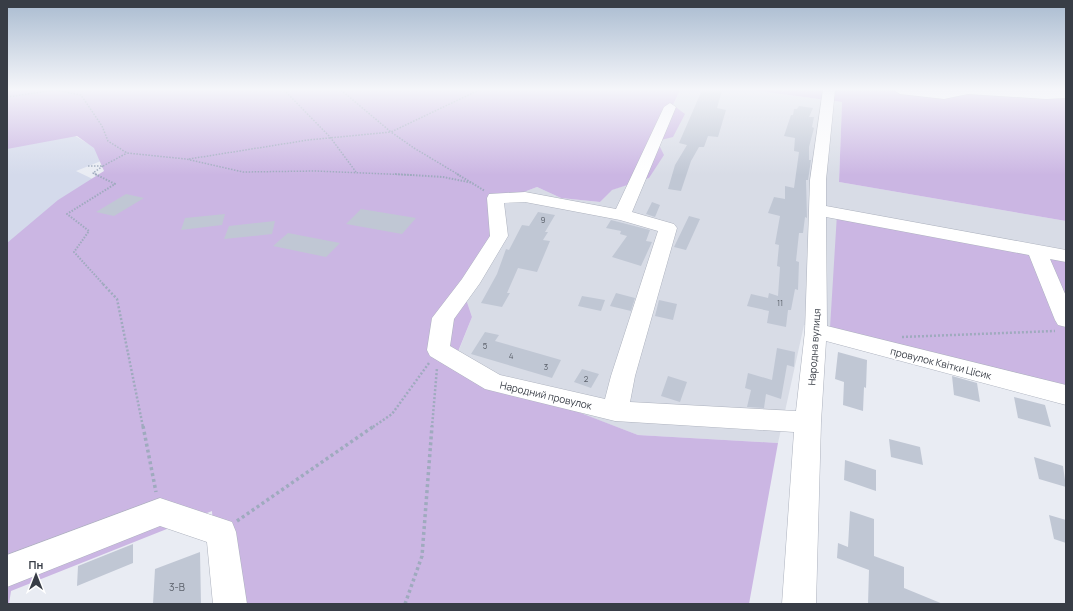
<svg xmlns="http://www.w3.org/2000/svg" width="1073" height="611" viewBox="0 0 1073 611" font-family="Manrope,sans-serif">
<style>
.residential{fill:#d8dce6}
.education{fill:#d4daeb}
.green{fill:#cbb6e3}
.building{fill:#c0c7d4}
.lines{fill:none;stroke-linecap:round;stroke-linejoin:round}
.minor-casing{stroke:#adb2be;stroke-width:1}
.path-far3{stroke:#9faabe;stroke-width:1.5;stroke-dasharray:1.5 1.5;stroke-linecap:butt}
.path-far2{stroke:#9faabe;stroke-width:2;stroke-dasharray:1.5 1.5;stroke-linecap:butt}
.path-far1{stroke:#9faabe;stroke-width:2.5;stroke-dasharray:2 2;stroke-linecap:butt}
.path{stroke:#9faabe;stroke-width:3.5;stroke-dasharray:3 3;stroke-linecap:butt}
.minor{fill:#fff;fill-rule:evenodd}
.labels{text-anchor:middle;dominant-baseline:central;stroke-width:3;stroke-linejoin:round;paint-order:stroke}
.number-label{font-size:8px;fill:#5a606a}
.street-label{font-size:10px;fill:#383d46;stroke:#fff}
.near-number-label{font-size:10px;fill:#5a606a}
</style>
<rect width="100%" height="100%" fill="#e9ecf3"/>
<path class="residential" d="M 680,90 L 750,90 L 842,102 L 839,182 L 1066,221 L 1066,256 L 830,328 L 804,325 L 778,443 L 638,435 L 453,365 L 472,317 L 462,287 L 492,204 L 537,187 L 561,198 L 600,202 L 611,190 L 649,178 L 657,141 Z"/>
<path class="education" d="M 70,133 L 111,157 L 76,171 L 101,183 L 7,255 L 7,147 Z"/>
<path class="green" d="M 7,90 L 680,90 L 673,105 L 685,114 L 673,137 L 657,141 L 664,155 L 649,178 L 612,190 L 600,202 L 561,198 L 537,187 L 492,204 L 495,237 L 462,287 L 472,317 L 453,364 L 638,435 L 778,443 L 749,604 L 217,604 L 212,511 L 11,591 L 9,604 L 7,604 L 7,243 L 58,200 L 104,171 L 94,148 L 77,136 L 7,149 Z
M 750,90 L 1066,91 L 1066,221 L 839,182 L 842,102 Z
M 837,214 L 1066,256 L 1066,385 L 830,328 Z"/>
<path class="building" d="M 702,90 L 722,91 L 717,108 L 726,110 L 718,137 L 708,136 L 704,147 L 699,147 L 691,161 L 681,191 L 668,189 L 675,165 L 687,145 L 679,143 Z
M 799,106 L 813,108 L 809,117 L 814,117 L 812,127 L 814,128 L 809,147 L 809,160 L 811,160 L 808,180 L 806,180 L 807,218 L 805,217 L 803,233 L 799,233 L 796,261 L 799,262 L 798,290 L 795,289 L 791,310 L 788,310 L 786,327 L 767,323 L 769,311 L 747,306 L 751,294 L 768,298 L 769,293 L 778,296 L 780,267 L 777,266 L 779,245 L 775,244 L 780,216 L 768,213 L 774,197 L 785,199 L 785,186 L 794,188 L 799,152 L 794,151 L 795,138 L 784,136 L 791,115 L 793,115 L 794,109 L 797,109 Z
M 126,194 L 144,198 L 114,216 L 96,212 Z
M 652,202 L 660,205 L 655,217 L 646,214 Z
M 361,209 L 416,218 L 402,234 L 346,224 Z
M 538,212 L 555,215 L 545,232 L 548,232 L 543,240 L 550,241 L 537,272 L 518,268 L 507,293 L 510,293 L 502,307 L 481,303 L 497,274 L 506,249 L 509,250 L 522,225 L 529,226 Z
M 225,214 L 222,225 L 181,230 L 185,218 Z
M 689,216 L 700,219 L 686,250 L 674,247 Z
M 611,220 L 650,230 L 646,241 L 652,242 L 641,266 L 612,257 L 627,236 L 620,234 L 621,231 L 606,228 Z
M 275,221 L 272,234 L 224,239 L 229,226 Z
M 288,233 L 340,243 L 326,257 L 273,246 Z
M 616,293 L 635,298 L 631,311 L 610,306 Z
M 582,296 L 605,300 L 601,311 L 578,306 Z
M 659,300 L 677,304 L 673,320 L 655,316 Z
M 485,332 L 499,335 L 495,341 L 561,360 L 552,378 L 471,354 Z
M 777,348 L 795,352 L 794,367 L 787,365 L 781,399 L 766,394 L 764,408 L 747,407 L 751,390 L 745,388 L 748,373 L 772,380 Z
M 838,352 L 867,360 L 866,388 L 864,387 L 863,411 L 843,405 L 844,382 L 835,379 Z
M 582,369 L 599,374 L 591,388 L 574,382 Z
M 668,376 L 687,382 L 680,402 L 661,396 Z
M 952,376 L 977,383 L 980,402 L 954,395 Z
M 1014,397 L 1045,405 L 1051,427 L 1018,418 Z
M 889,439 L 920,447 L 923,465 L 891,457 Z
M 1034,457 L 1063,466 L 1066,487 L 1039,479 Z
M 845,460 L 876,470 L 876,491 L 844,480 Z
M 850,511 L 874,519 L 874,556 L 904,567 L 904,588 L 943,604 L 868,604 L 869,570 L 837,558 L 838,543 L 848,547 Z
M 1049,515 L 1066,520 L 1066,543 L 1054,539 Z
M 133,544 L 133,563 L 77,586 L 78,566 Z
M 200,552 L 201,604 L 153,604 L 155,569 Z"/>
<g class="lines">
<defs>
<path id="minor" d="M 823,90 L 835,90 L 826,180 L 826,206 L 1066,250 L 1066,262 L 1050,259 L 1066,296 L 1066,327 L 1058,325 L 1055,320 L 1029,255 L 826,217 L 827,326 L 1066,385 L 1066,405 L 826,341 L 821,422 L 816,604 L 782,604 L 794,432 L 615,421 L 485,389 L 430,356 L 427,350 L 432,318 L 462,279 L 490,236 L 487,198 L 489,194 L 525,192 L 616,209 L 664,107 L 670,103 L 676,107 L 632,212 L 674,224 L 677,228 L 635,376 L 630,402 L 796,411 L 805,331 L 810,180 ZM 525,202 L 620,220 L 658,231 L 611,376 L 605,399 L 500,375 L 450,346 L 454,319 L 480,283 L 508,236 L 504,203 Z
M 894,90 L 1066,90 L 1066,98 L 1046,99 L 968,94 L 944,99 L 900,94 Z
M 160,498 L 232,522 L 236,532 L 247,604 L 213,604 L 207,542 L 160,526 L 7,587 L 7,555 Z"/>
</defs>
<use href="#minor" class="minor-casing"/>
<path class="path-far3" d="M 56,90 L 81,95 L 102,126 L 108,141 L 127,153 L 186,159 L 243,172 L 316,171 L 412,175
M 284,90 L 330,137 L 356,172
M 341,90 L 391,132
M 7,97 L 55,90
M 189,159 L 308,140 L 391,132
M 88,166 L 103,166 L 127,153
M 97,175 L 93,173 L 103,166
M 459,175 L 414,148 L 391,132 L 479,90"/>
<path class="path-far2" d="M 95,174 L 115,184 L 67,214 L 89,231 L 74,252 L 104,285
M 395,174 L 443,177 L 473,183
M 457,174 L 485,191"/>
<path class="path-far1" d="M 103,284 L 117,299 L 143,427
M 902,337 L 1055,331
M 373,427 L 392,414 L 429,363
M 432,427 L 437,368"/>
<path class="path" d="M 143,426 L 156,492
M 237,521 L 374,426
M 405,604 L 422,556 L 432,426"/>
<use href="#minor" class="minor"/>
</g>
<linearGradient id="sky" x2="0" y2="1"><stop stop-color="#a9bbd0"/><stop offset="0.51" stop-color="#f5f6fa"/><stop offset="1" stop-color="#f5f6fa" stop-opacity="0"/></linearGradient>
<rect width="1073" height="175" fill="url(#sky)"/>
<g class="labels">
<g class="number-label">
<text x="543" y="219">9</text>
<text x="780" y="302">11</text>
<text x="485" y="345">5</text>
<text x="511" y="355">4</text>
<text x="546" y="366">3</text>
<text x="586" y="378">2</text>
</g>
<g class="street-label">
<text transform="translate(814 347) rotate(-86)">Народна вулиця</text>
<text transform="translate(941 363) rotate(14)">провулок Квітки Цісик</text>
<text transform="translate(546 395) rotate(13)">Народний провулок</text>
</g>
<g class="near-number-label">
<text x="177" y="587">3-В</text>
</g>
</g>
<rect width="1073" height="611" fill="none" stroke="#383d46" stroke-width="16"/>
<g transform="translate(36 575)" stroke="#ffffff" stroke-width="3" paint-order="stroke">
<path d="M0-3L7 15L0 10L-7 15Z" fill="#383d46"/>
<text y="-6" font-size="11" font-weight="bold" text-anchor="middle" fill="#383d46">Пн</text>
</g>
</svg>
